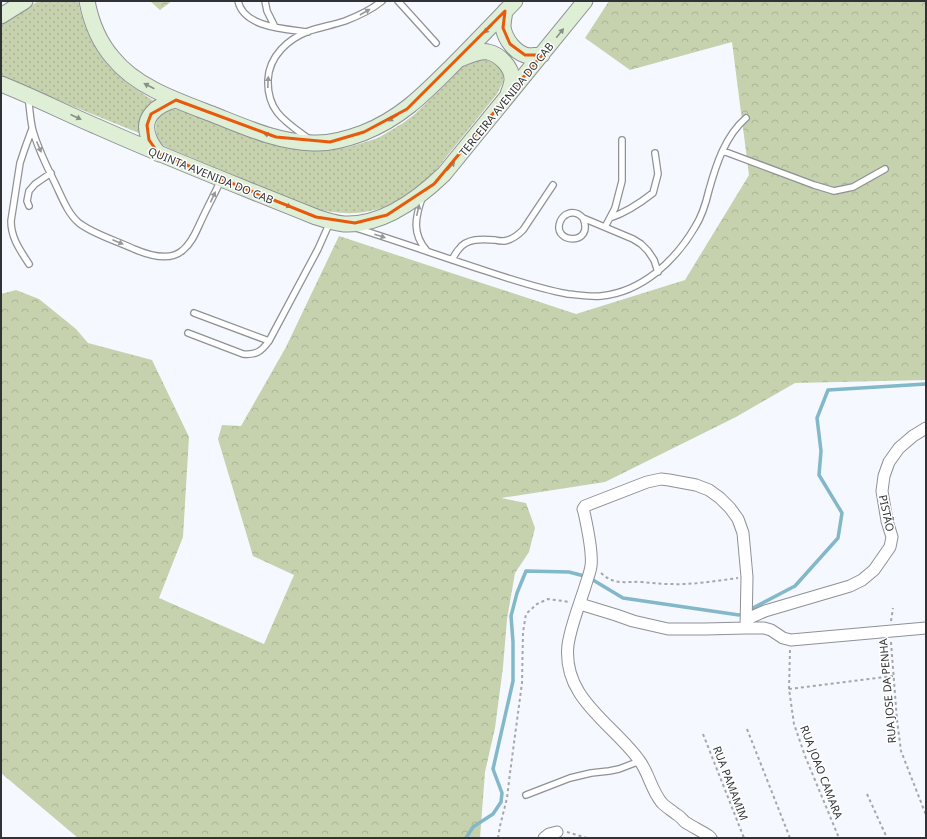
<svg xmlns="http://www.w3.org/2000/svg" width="927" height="839" viewBox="0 0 927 839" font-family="'Noto Sans',sans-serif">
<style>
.grass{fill:url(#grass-dots)}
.forest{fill:url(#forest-crowns)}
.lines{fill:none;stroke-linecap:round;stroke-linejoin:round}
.stream{stroke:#82b8c8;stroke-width:3.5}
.service-casing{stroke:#8e9196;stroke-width:8}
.minor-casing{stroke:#8e9196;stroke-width:13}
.secondary-casing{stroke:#8e9196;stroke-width:17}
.path{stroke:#a4a7ab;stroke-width:2;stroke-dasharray:3 3;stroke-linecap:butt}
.service{stroke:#fff;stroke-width:5.5}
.minor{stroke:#fff;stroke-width:11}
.secondary{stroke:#dfefd6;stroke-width:15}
.oneway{fill:#98989a}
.oneway2{fill:#889086}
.marked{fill:none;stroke:#e8590c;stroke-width:3;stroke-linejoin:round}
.labels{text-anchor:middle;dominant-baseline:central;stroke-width:3;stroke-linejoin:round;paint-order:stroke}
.street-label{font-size:11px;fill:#313235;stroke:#fff}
</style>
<defs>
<pattern id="grass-dots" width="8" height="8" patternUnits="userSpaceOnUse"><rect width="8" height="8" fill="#c5d2ad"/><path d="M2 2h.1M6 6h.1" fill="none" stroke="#aab595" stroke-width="1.8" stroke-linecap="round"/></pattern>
<pattern id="forest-crowns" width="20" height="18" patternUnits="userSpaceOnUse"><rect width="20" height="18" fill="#c5d2ad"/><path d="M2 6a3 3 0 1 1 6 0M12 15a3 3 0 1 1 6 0" fill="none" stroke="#aab595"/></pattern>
</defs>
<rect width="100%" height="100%" fill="#f5f8fe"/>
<path class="grass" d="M 38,1 L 78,1 C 84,31 98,58 121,78 C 131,86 143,94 154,101 L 146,109 L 141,134 L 1,77 L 1,25 L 12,19 Z
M 481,57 L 494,60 L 503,72 L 503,82 L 497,94 C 483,111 469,129 455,146 C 442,162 430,179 414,192 C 410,195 405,197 401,199 C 372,216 343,216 312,208 L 164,146 C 152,135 152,114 171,110 C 178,108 184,110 190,111 L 276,145 L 305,150 L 320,150 L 335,149 L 349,147 L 378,138 L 403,123 L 415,114 L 465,64 Z"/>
<path class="forest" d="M 150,1 L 172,1 L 160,10 Z
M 609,1 L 926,1 L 926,380 L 795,383 L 736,417 L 605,482 L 501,498 L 526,503 L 535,528 L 529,552 L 515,573 L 507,619 L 503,667 L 495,728 L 485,772 L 480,838 L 78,838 L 1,773 L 1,294 L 16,290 L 39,299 L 76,329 L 88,343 L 152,360 L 189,437 L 183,537 L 159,598 L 264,644 L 294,575 L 253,556 L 218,439 L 222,425 L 241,426 L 286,347 L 339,236 L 576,314 L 685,280 L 749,175 L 732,42 L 630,70 L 585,38 Z"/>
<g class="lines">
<path class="stream" d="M 749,610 L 795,586 L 838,538 L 842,513 L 819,475 L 821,451 L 817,418 L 828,390 L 926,384
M 466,838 L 473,827 L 493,814 L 501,802 L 502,793 L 493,769 L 513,681 L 513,642 L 511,616 L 517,593 L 526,571 L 569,572 L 588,577 L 623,598 L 739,615 L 744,613"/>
<defs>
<path id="service" d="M 238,1 C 244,28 286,29 308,32
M 265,1 L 267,11 L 275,27
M 398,1 L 436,43
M 28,97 C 30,108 30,120 33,131 C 38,148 46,165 54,181 C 61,195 67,213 79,223 C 93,234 117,241 134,249 C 148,255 170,262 183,250 C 193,242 197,229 202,219 C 208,206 215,193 221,180
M 309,139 C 286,122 267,112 268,80 C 269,56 288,39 309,31 C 321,27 333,25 345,21 C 358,16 371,10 382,1
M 723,151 L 814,185 L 834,191 L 853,187 L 885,169
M 422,198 C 415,218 412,234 427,251
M 29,206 L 27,201 L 29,191 L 35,184 L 51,173
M 583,218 C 595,246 552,244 560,222 C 563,214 571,211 578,214 C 580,215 582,217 583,218 L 633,239 L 641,244 L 648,251 L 654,260 L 658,272
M 610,218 C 627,212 639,204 653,193 L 658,174 L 655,153
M 605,227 L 615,208 L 622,181 L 622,140
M 356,228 C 400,242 443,257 486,271 C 513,280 540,289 568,294 C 579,295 590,297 601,296 C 642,292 675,261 695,227 C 702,216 706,203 709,190 C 716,165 725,136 746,118
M 452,260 C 454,256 456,252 459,249 C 467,238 482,239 495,240 C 498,241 501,241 504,241 C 512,240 518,235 523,230 L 553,185
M 29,264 C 20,250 11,238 11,221 L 20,163 L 25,148 L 32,129
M 194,313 L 269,341
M 188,333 L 243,354 C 256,355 261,352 269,341 L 318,249 L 330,222
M 526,795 L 570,778 L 591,773 L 609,771 L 619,769 L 640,761"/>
<path id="minor" d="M 580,604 L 616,615 L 633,621 L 668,629 L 705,629 L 746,628 L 764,628 L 771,630 L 783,638 L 791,640 L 926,628
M 747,619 L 765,611 L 850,586 L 862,580 L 874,570 L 890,547 L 892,537 L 887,521 L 882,491 L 884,476 L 889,462 L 899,448 L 913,436 L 926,428
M 544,838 L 549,834 L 557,832
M 711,838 L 709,836 C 701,831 693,827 685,822 C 682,819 680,816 676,814 C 671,810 666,807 662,803 C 651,790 649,773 639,760 C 612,723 562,698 568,645 C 571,625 579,606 585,587 C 587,580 590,573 591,566 C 593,552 587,526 584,512 L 583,509 L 585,506 L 647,482 L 661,479 L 669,480 L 696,485 L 709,490 L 720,498 L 730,508 L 738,519 L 743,533 L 747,577 L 746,628"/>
<path id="secondary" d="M 87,1 C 91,22 99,42 113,58 C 136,87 178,101 212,114 C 245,127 277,142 313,143 C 330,144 347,139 363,133 C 401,118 424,94 452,66 C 473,45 494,23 515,1
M 505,11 C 504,17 503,22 503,27 C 505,40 516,54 529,56 C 533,56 538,55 542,55
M 1,16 L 25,1
M 460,59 C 468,56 479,50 488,52 C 499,54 512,67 512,79 C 512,84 510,89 508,94
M 1,84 C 34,97 65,113 98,127 C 170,159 243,188 316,217 C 325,220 334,223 344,224 C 381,226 418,199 444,174 L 585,1
M 159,154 C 155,149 151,144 149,138 C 140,117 158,104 176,100"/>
</defs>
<use href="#service" class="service-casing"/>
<use href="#minor" class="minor-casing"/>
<use href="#secondary" class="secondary-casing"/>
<path class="path" d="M 601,573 C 615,586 625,581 642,582 C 651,583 660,584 670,584 C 692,585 715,581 738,578
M 891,621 L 893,608
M 891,642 L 897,720 L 901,751 L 926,815
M 790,650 L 789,689 L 794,724 L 805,756 L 839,838
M 789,689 L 893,676
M 747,729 L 790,838
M 703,734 L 744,838
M 867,794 L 887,838
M 567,832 L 587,838
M 498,838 L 500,826 L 507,798 L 510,773 L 522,683 L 523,632 L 526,614 L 537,604 L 548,599 L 570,602"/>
<use href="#service" class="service"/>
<use href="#minor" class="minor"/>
<use href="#secondary" class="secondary"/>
</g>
<defs><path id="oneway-solid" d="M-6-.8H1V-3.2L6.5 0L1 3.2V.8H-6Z"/></defs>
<g class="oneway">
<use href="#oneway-solid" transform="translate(365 12) rotate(-30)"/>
<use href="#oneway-solid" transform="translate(268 82) rotate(-88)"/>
<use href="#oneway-solid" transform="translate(39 147) rotate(67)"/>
<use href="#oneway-solid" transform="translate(213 197) rotate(-65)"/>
<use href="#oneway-solid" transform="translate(418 210) rotate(-77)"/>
<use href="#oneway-solid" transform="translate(380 236) rotate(18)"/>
<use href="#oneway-solid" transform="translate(118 242) rotate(23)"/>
</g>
<g class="oneway2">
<use href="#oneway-solid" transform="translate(488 29) rotate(134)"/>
<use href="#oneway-solid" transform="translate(560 33) rotate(-51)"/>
<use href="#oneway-solid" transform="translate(149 86) rotate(-153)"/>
<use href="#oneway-solid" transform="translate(76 117) rotate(25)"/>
<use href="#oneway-solid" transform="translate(393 118) rotate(147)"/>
<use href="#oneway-solid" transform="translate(269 135) rotate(-164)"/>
<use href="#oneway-solid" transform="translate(451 166) rotate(-49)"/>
<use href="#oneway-solid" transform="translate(286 205) rotate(22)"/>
</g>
<path class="marked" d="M 505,11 L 503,28 L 510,44 L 525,55 L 542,55 L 434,184 L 387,215 L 355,223 L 316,217 L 159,154 L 149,140 L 147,125 L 151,114 L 176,100 L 276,137 L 330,142 L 364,132 L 407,109 Z"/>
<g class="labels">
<g class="street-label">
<text transform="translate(506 99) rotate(-51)">TERCEIRA AVENIDA DO CAB</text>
<text transform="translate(211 175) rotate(22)">QUINTA AVENIDA DO CAB</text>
<text transform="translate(887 513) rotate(78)">PISTÃO</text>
<text transform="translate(887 691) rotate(-95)">RUA JOSE DA PENHA</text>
<text transform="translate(822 772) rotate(69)">RUA JOAO CAMARA</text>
<text transform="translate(731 783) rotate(69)">RUA PAMAMIM</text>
</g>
</g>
<rect width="927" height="839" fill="none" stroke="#313235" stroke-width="4"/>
</svg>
